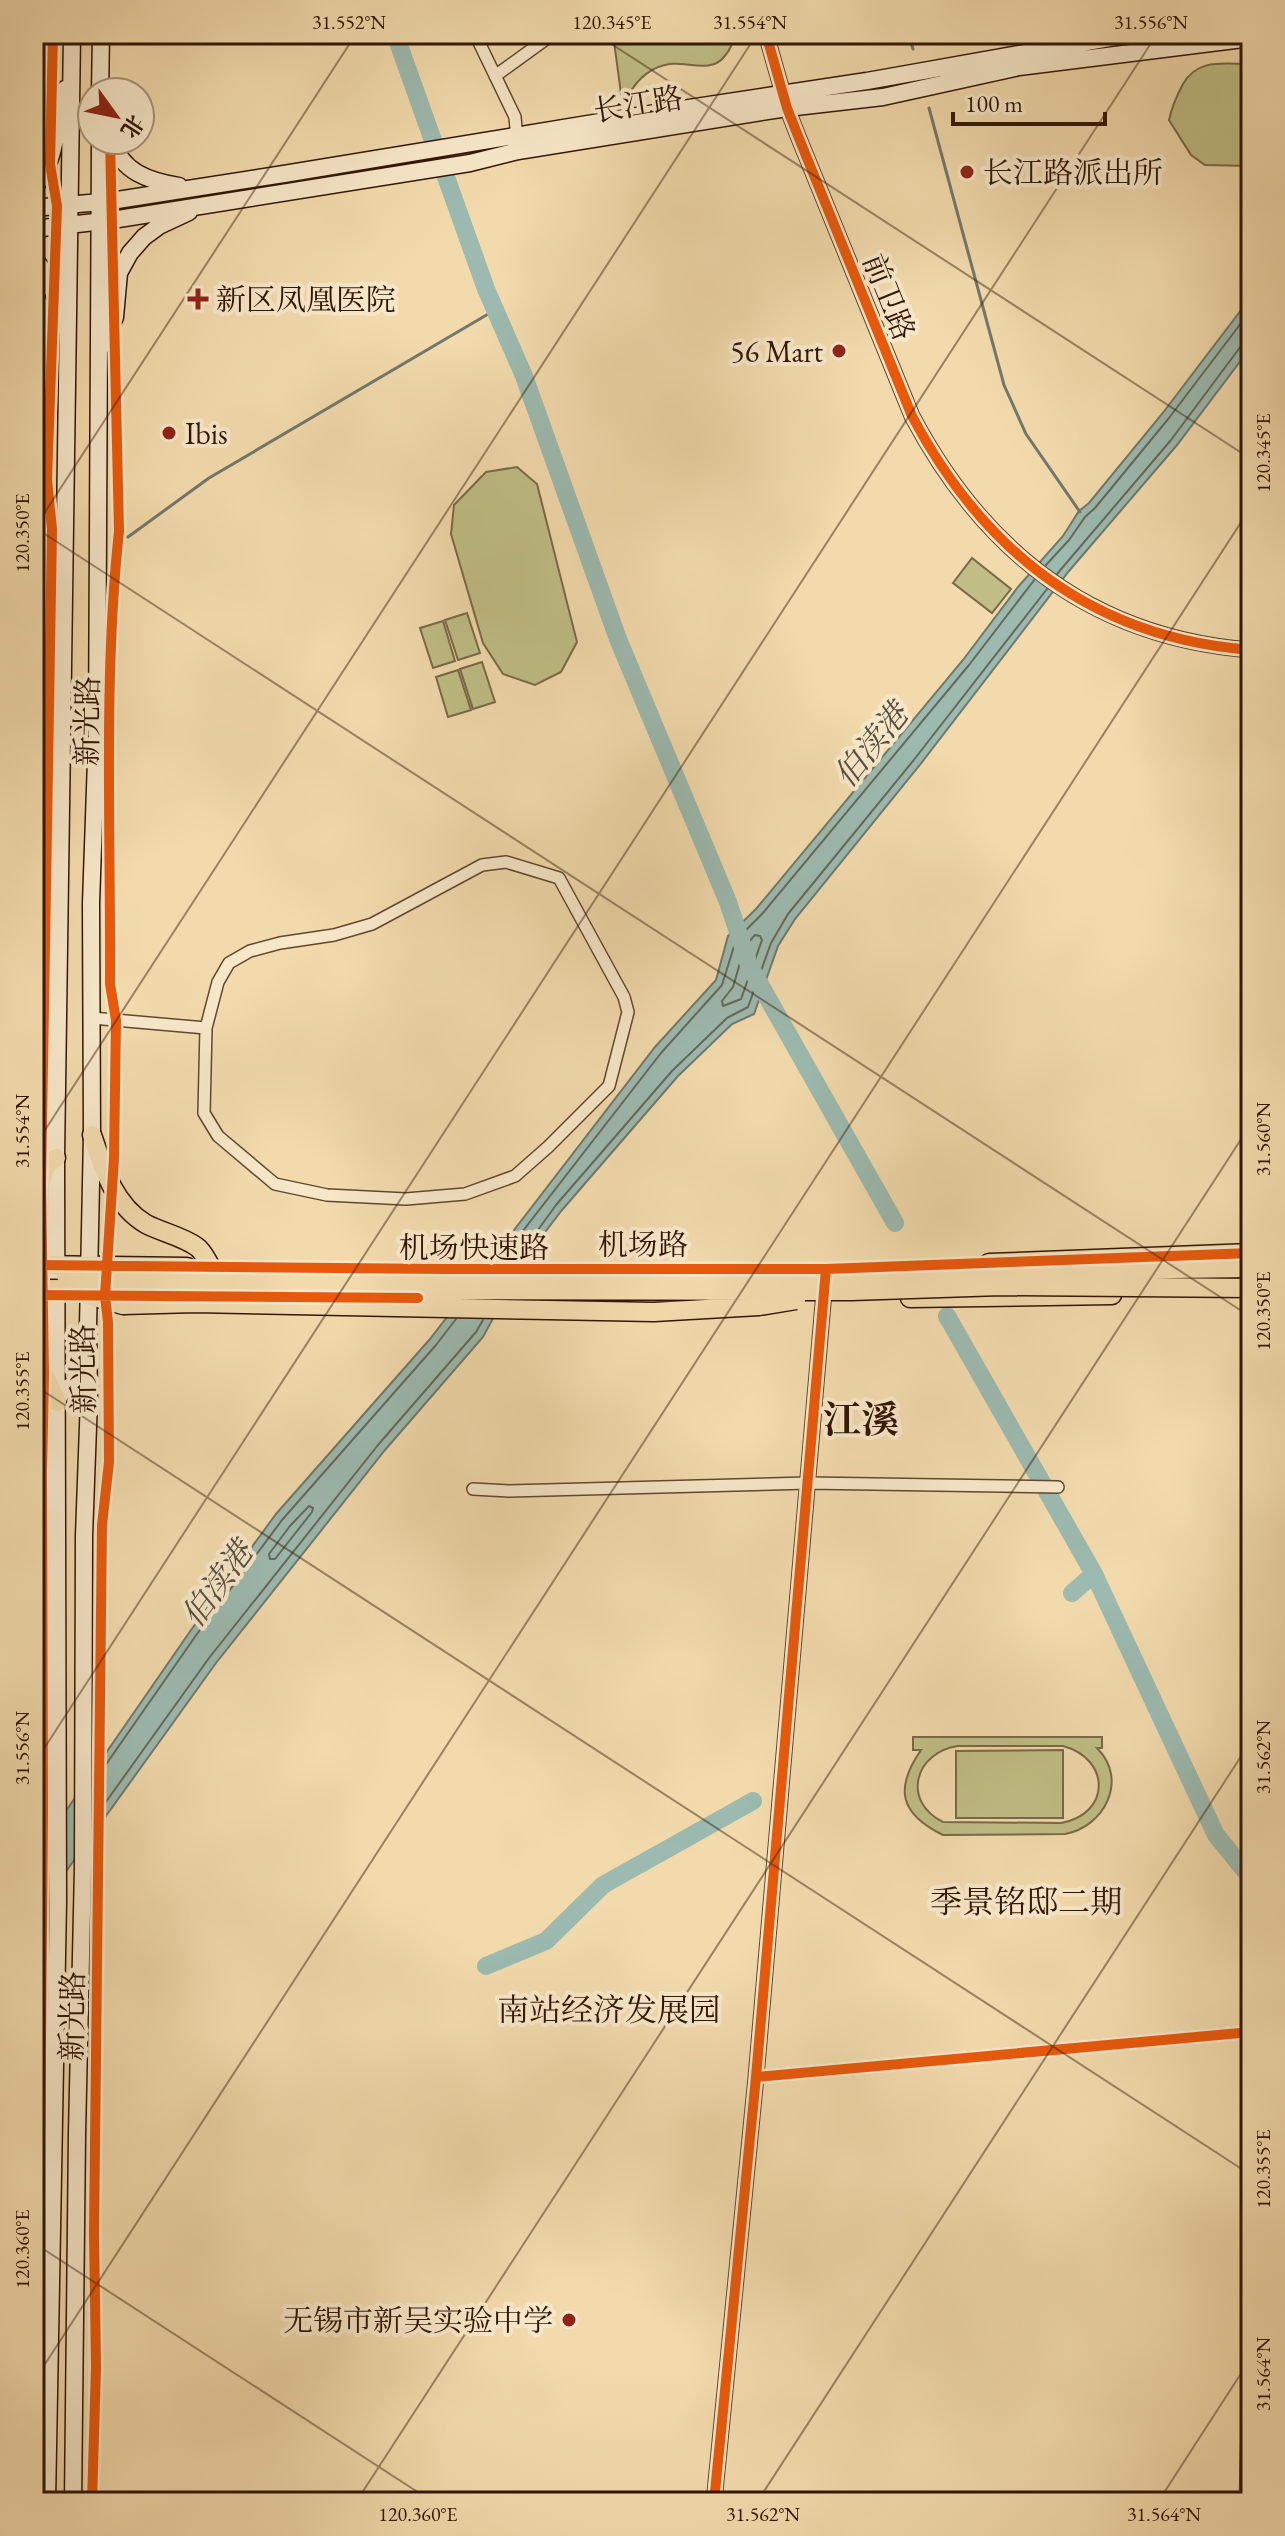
<svg xmlns="http://www.w3.org/2000/svg" width="1285" height="2536" viewBox="0 0 1285 2536" font-family="'EB Garamond','Noto Serif SC',serif">
<style>
.green{fill:#c0be86;stroke:#786a46;stroke-width:2;fill-rule:evenodd}
.water{fill:#9cbab0;stroke:#71786c;stroke-width:2}
.lines{fill:none;stroke-linecap:round;stroke-linejoin:round}
.shore{stroke:#66685a;stroke-width:2}
.stream{stroke:#71786c;stroke-width:3}
.river{stroke:#9cbab0;stroke-width:18}
.minor-casing{stroke:#61472f;stroke-width:14}
.tertiary-casing{stroke:#61472f;stroke-width:17}
.secondary-casing{stroke:#311605;stroke-width:19}
.primary-casing{stroke:#311605;stroke-width:21}
.trunk-casing{stroke:#311605;stroke-width:21}
.minor{stroke:#f7e7c9;stroke-width:11}
.tertiary{stroke:#f7e7c9;stroke-width:14}
.secondary{stroke:#f7e7c9;stroke-width:16}
.primary{stroke:#f2daac;stroke-width:18}
.trunk{stroke:#f2daac;stroke-width:18}
.trunk-bridge-casing{stroke:#311605;stroke-width:21;stroke-linecap:butt}
.trunk-bridge{stroke:#f2daac;stroke-width:18}
.cycleway-casing{stroke:#f7e7c9;stroke-width:15}
.cycleway{stroke:#e8590c;stroke-width:10}
.ticks{fill:none;stroke:#311605;stroke-width:2;stroke-opacity:0.45}
.poi-dot{fill:#8f2418;stroke:#f7e7c9;stroke-width:3}
.labels{text-anchor:middle;dominant-baseline:central;stroke-width:8;stroke-linejoin:round;paint-order:stroke}
.street-label{font-size:30px;fill:#311605;stroke:#f7e7c9}
.poi-label{font-size:30px;fill:#311605;stroke:#f7e7c9;text-anchor:start}
.water-label{font-size:32px;font-style:italic;fill:#564f41;stroke:#f7e7c9}
.neighbourhood-label{font-size:32px;fill:#311605;stroke:#f7e7c9}
.district-label{font-size:38px;font-weight:bold;fill:#311605;stroke:#f7e7c9}
.neatline{fill:none;stroke:#311605;stroke-width:3}
.ticks-label{font-size:20px;text-anchor:middle;fill:#311605}
</style>
<rect width="100%" height="100%" fill="#f2daac"/>
<filter id="stains"><feTurbulence type="fractalNoise" baseFrequency=".0025" numOctaves="4"/><feColorMatrix values="0 0 0 0 .2 0 0 0 0 .09 0 0 0 0 .02 0 0 0 .5 -.17"/></filter>
<radialGradient id="worn" r=".72"><stop offset=".6" stop-color="#630" stop-opacity="0"/><stop offset="1" stop-color="#630" stop-opacity=".3"/></radialGradient>
<path class="green" d="M 613,34 L 733,34 C 734,43 730,50 724,57 C 711,73 688,62 670,64 C 653,66 638,78 630,93 L 621,94 Z
M 1251,64 L 1251,166 L 1205,165 L 1191,155 L 1169,120 C 1172,106 1176,97 1183,84 C 1198,58 1223,64 1251,64 Z
M 517,467 L 537,484 L 577,642 L 561,672 L 535,685 L 503,674 L 483,643 L 451,534 L 454,505 L 486,472 Z
M 972,558 L 1011,589 L 992,613 L 953,583 Z
M 467,613 L 480,653 L 458,660 L 445,620 Z
M 443,621 L 455,661 L 433,668 L 420,628 Z
M 482,662 L 495,702 L 473,709 L 460,669 Z
M 458,670 L 471,710 L 448,717 L 436,677 Z
M 913,1737 L 1102,1737 L 1102,1748 L 1097,1748 C 1129,1780 1104,1827 1065,1834 L 943,1835 C 900,1814 894,1789 921,1750 L 913,1750 ZM 958,1746 L 1063,1746 C 1111,1759 1111,1814 1061,1823 L 943,1822 C 901,1801 915,1752 958,1746 Z
M 1063,1750 L 1063,1818 L 956,1818 L 956,1751 Z"/>
<path class="water" d="M 1251,297 L 1251,347 L 1177,445 L 1069,571 L 919,766 L 795,919 L 778,946 L 754,1014 L 732,1024 L 678,1076 L 562,1210 L 526,1257 L 483,1337 L 385,1450 L 216,1663 L 34,1916 L 34,1857 L 191,1630 L 276,1514 L 430,1339 L 655,1047 L 716,980 L 728,936 L 756,909 L 963,660 L 1018,587 L 1063,536 L 1079,511 L 1089,503 L 1162,414 Z"/>
<g class="lines">
<path class="shore" d="M 1046,565 L 1069,540 L 1085,517 L 1095,508 L 1169,418 L 1251,310
M 1057,574 L 1171,440 L 1241,346 L 1251,343
M 755,935 L 760,936 L 762,940 L 741,999 L 723,1006 L 722,1001 L 733,987 L 745,946 Z
M 498,1263 L 661,1053 L 722,985 L 736,940 L 762,914 L 969,665 L 1035,579
M 514,1263 L 556,1205 L 672,1071 L 727,1018 L 748,1007 L 771,943 L 788,914 L 913,761 L 1047,589
M 309,1506 L 313,1508 L 312,1512 L 275,1559 L 270,1559 L 269,1554 L 290,1526 Z
M 93,1783 L 197,1634 L 282,1520 L 436,1345 L 456,1319
M 93,1820 L 209,1658 L 378,1445 L 476,1332 L 483,1320"/>
<path class="stream" d="M 908,34 L 913,49
M 929,108 L 1004,385 L 1026,434 L 1080,512
M 128,537 L 209,478 L 495,310
M 34,592 L 43,589"/>
<path class="river" d="M 395,34 L 486,289 L 524,376 L 618,639 L 728,902 L 749,965 L 895,1223
M 947,1316 L 1094,1574 L 1216,1835 L 1251,1878
M 1072,1593 L 1094,1574
M 486,1966 L 546,1941 L 603,1885 L 753,1801"/>
<defs>
<path id="minor" d="M 475,34 L 515,117 L 517,140
M 495,76 L 553,34
M 92,1018 L 206,1028 L 204,1113 L 218,1136 L 275,1184 L 327,1195 L 406,1199 L 465,1194 L 515,1176 L 548,1147 L 609,1086 L 628,1012 L 624,997 L 559,878 L 506,862 L 482,865 L 372,924 L 334,935 L 280,943 L 250,951 L 229,963 L 218,982 L 206,1028
M 473,1489 L 509,1491 L 808,1483 L 1058,1487
M 756,2077 L 1251,2032
M 34,2434 L 47,2434"/>
<path id="tertiary" d="M 766,34 L 787,108 L 798,136 L 912,416 C 984,552 1093,638 1251,650
M 34,718 L 97,718
M 714,2502 L 756,2077 L 825,1281
M 1247,2502 L 1251,2325"/>
<path id="secondary" d="M 100,92 L 101,34
M 112,140 C 121,172 149,181 179,186
M 34,188 C 58,159 55,124 65,89
M 34,208 L 111,201 L 284,174 L 636,116 L 867,81 L 1132,34
M 34,229 L 112,220 L 470,163 L 518,151 L 787,108 L 883,97 L 1019,67 L 1251,38
M 34,259 C 53,279 55,301 64,326
M 101,347 L 115,317 L 119,273 L 130,253 L 144,237 L 159,226 L 189,212
M 57,1402 L 62,1391 L 71,1386 L 82,1390 L 89,1399
M 47,2502 L 58,1901 L 56,1158 L 72,34
M 73,2502 L 77,2133 L 83,1868 L 84,1536 L 89,1399 L 88,1327 L 92,1135 L 91,903 L 97,732 L 100,140"/>
<path id="primary" d="M 92,1135 C 103,1168 114,1205 146,1224 C 161,1232 184,1237 197,1247 C 203,1251 207,1261 211,1267
M 34,1201 L 47,1165 L 56,1158
M 989,1263 L 1251,1253
M 34,1265 L 187,1267
M 910,1298 L 1112,1295
M 522,1301 L 688,1302
M 34,1354 L 57,1402"/>
<path id="trunk" d="M 88,1295 L 123,1305"/>
</defs>
<use href="#minor" class="minor-casing"/>
<use href="#tertiary" class="tertiary-casing"/>
<use href="#secondary" class="secondary-casing"/>
<use href="#primary" class="primary-casing"/>
<use href="#trunk" class="trunk-casing"/>
<use href="#minor" class="minor"/>
<use href="#tertiary" class="tertiary"/>
<use href="#secondary" class="secondary"/>
<use href="#primary" class="primary"/>
<use href="#trunk" class="trunk"/>
<defs>
<path id="trunk-bridge" d="M 66,1276 L 844,1273 L 1251,1268
M 34,1289 L 851,1291 L 1001,1286 L 1251,1288
M 123,1305 L 195,1303 L 654,1312 L 759,1306 L 796,1300"/>
</defs>
<use href="#trunk-bridge" class="trunk-bridge-casing"/>
<use href="#trunk-bridge" class="trunk-bridge"/>
<defs>
<path id="cycleway" d="M 766,34 L 787,108 L 798,136 L 912,416 C 984,552 1093,638 1251,650
M 34,1265 L 445,1269 L 826,1269 L 1251,1253
M 34,1295 L 418,1298
M 756,2077 L 1251,2032
M 37,2502 L 43,1811 L 42,1471 L 44,1375 L 41,1184 L 52,529 L 47,480 L 57,206 L 50,164 L 53,34
M 92,2502 L 96,2367 L 94,2233 L 102,1525 L 109,1462 L 108,1322 L 105,1296 L 114,1158 L 116,1020 L 110,984 C 111,833 103,681 119,531 L 110,140
M 714,2502 L 756,2077 L 826,1269
M 1247,2502 L 1251,2325"/>
</defs>
<use href="#cycleway" class="cycleway-casing"/>
<use href="#cycleway" class="cycleway"/>
</g>
<path class="ticks" d="M 596,34 L 1251,459M 34,527 L 1251,1317M 34,529 L 356,34M 34,1147 L 757,34M 34,1385 L 1251,2175M 34,1764 L 1157,34M 34,2243 L 433,2502M 34,2381 L 1251,507M 356,2502 L 1251,1124M 757,2502 L 1251,1741M 1158,2502 L 1251,2358"/>
<g class="poi-dot">
<circle cx="967" cy="172" r="8"/>
<path d="M194 287h8v8h8v8h-8v8h-8v-8h-8v-8h8z"/>
<circle cx="839" cy="351" r="8"/>
<circle cx="169" cy="433" r="8"/>
<circle cx="569" cy="2320" r="8"/>
</g>
<g class="labels">
<g class="street-label">
<text transform="translate(638 104) rotate(-9)">长江路</text>
<text transform="translate(889 297) rotate(68)">前卫路</text>
<text transform="translate(87 721) rotate(-89)">新光路</text>
<text x="643" y="1244">机场路</text>
<text x="474" y="1247">机场快速路</text>
<text transform="translate(83 1369) rotate(-91)">新光路</text>
<text transform="translate(72 2016) rotate(-89)">新光路</text>
</g>
<g class="poi-label">
<text x="983" y="172">长江路派出所</text>
<text x="216" y="299">新区凤凰医院</text>
<text x="823" y="351" text-anchor="end">56 Mart</text>
<text x="185" y="433">Ibis</text>
<text x="553" y="2320" text-anchor="end">无锡市新吴实验中学</text>
</g>
<g class="water-label">
<text transform="translate(871 745) rotate(-51)">伯渎港</text>
<text transform="translate(217 1584) rotate(-54)">伯渎港</text>
</g>
<g class="neighbourhood-label">
<text x="1026" y="1902">季景铭邸二期</text>
<text x="609" y="2010">南站经济发展园</text>
</g>
<g class="district-label">
<text x="861" y="1419">江溪</text>
</g>
</g>
<rect width="1285" height="2536" fill="none" stroke="#f2daac" stroke-width="88"/>
<g transform="translate(116 116) rotate(123)"><circle r="38" fill="#f7e7c9" stroke="#a8937b" stroke-width="2"/>
<path d="M0-6L14 30L0 20L-14 30Z" fill="#8f2418"/>
<text y="-12" font-size="22" font-weight="bold" text-anchor="middle" fill="#311605">北</text>
</g>
<path d="M953 112v12h152v-12" fill="none" stroke="#311605" stroke-width="4"/>
<text x="965" y="112" font-size="24" fill="#311605" stroke="#f7e7c9" stroke-width="6" paint-order="stroke">100 m</text>
<rect x="44" y="44" width="1197" height="2448" class="neatline"/>
<g class="ticks-label">
<text x="349" y="29">31.552°N</text>
<text x="612" y="29">120.345°E</text>
<text x="750" y="29">31.554°N</text>
<text x="1151" y="29">31.556°N</text>
<text transform="translate(1263 453) rotate(-90)" y="7">120.345°E</text>
<text transform="translate(22 533) rotate(-90)" y="7">120.350°E</text>
<text transform="translate(22 1131) rotate(-90)" y="7">31.554°N</text>
<text transform="translate(1263 1139) rotate(-90)" y="7">31.560°N</text>
<text transform="translate(1263 1311) rotate(-90)" y="7">120.350°E</text>
<text transform="translate(22 1391) rotate(-90)" y="7">120.355°E</text>
<text transform="translate(22 1748) rotate(-90)" y="7">31.556°N</text>
<text transform="translate(1263 1757) rotate(-90)" y="7">31.562°N</text>
<text transform="translate(1263 2169) rotate(-90)" y="7">120.355°E</text>
<text transform="translate(22 2249) rotate(-90)" y="7">120.360°E</text>
<text transform="translate(1263 2374) rotate(-90)" y="7">31.564°N</text>
<text x="418" y="2521">120.360°E</text>
<text x="763" y="2521">31.562°N</text>
<text x="1164" y="2521">31.564°N</text>
</g>
<rect width="100%" height="100%" filter="url(#stains)"/>
<rect width="100%" height="100%" fill="url(#worn)"/>
</svg>
